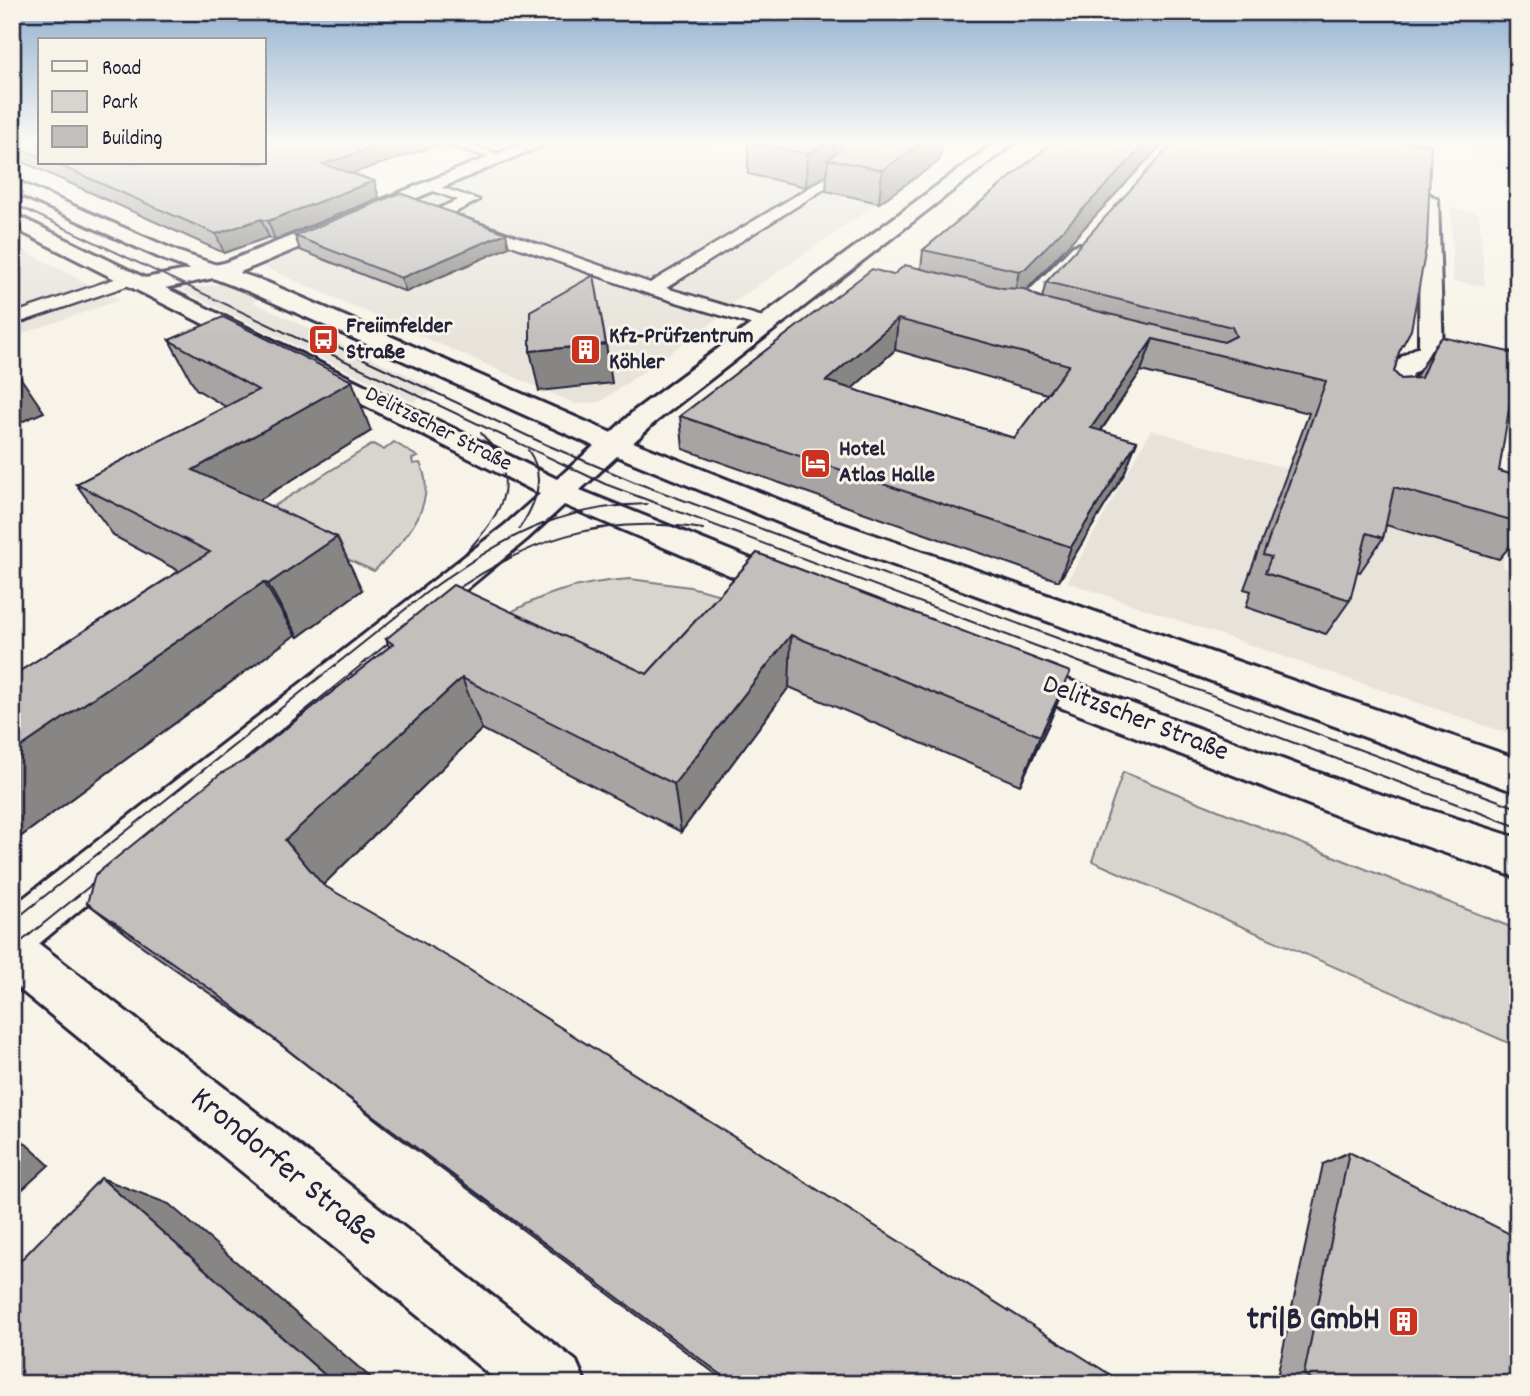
<svg xmlns="http://www.w3.org/2000/svg" width="1530" height="1396" viewBox="0 0 1530 1396" font-family="Dekko,sans-serif">
<style>
.built{fill:#e7e3db}
.green{fill:#d8d5cf;stroke:#7d7c85;stroke-width:2}
.lines{fill:none;stroke-linecap:round;stroke-linejoin:round}
.lane-casing{stroke:#22223b;stroke-width:5}
.street-casing{stroke:#22223b;stroke-width:6}
.secondary-casing{stroke:#22223b;stroke-width:6}
.lane{fill:#f7f3e8;fill-rule:evenodd}
.street{fill:#f7f3e8;fill-rule:evenodd}
.secondary{fill:#f7f3e8;fill-rule:evenodd}
.tram{stroke:#22223b;stroke-width:2}
.wall{fill:#a7a4a3;stroke:#22223b;stroke-width:2;fill-rule:evenodd}
.shaded-wall{fill:#888684;stroke:#22223b;stroke-width:2}
.building{fill:#c2bfbd;stroke:#22223b;stroke-width:2;fill-rule:evenodd}
.labels{text-anchor:middle;dominant-baseline:central;stroke-width:6;stroke-linejoin:round;paint-order:stroke}
.far-poi-label{font-size:23px;font-weight:bold;fill:#22223b;stroke:#f7f3e8;text-anchor:start}
.far-street-label{font-size:23px;fill:#22223b;stroke:#f7f3e8}
.street-label{font-size:28px;fill:#22223b;stroke:#f7f3e8}
.near-street-label{font-size:33px;fill:#22223b;stroke:#f7f3e8}
.near-poi-label{font-size:33px;font-weight:bold;fill:#22223b;stroke:#f7f3e8;text-anchor:end}
</style>
<rect width="100%" height="100%" fill="#f7f3e8"/>
<filter id="ink" filterUnits="userSpaceOnUse"><feTurbulence type="fractalNoise" baseFrequency=".0143" numOctaves="2"/><feDisplacementMap in="SourceGraphic" scale="14" xChannelSelector="R" yChannelSelector="G"/><feConvolveMatrix kernelMatrix="1 2 1 2 8 2 1 2 1" color-interpolation-filters="sRGB"/></filter>
<g filter="url(#ink)">
<path class="built" d="M 559,142 L 687,142 L 753,156 L 939,161 L 731,304 L 736,306 L 600,402 L 576,404 L 264,267 L 324,237 Z
M 1458,142 L 1518,142 L 1518,182 L 1501,168 Z
M 1451,209 L 1479,213 L 1485,286 L 1453,281 Z
M 12,244 L 56,267 L 120,300 L 12,337 Z
M 230,282 L 265,296 L 253,302 L 437,389 L 413,402 L 181,290 Z
M 1151,430 L 1506,531 L 1503,567 L 1518,572 L 1518,737 L 1067,582 Z"/>
<path class="green" d="M 394,442 L 418,457 L 412,459 L 413,464 L 420,463 C 440,504 403,543 374,571 L 264,522 L 268,510 L 373,444 L 384,450 Z
M 630,579 L 690,587 L 737,599 L 654,692 L 492,624 C 535,595 577,582 630,579 Z
M 1123,772 L 1518,930 L 1518,1047 L 1092,861 Z"/>
<g class="lines">
<defs>
<path id="lane" d="M 439,142 L 461,142 L 511,158 L 504,162 Z
M 832,174 L 839,178 L 837,181 L 666,288 L 773,320 L 776,324 L 773,328 L 767,329 L 646,293 L 433,217 L 433,211 L 458,200 L 422,187 L 429,183 L 479,200 L 452,214 L 650,283 Z
M 132,273 L 140,278 L 138,282 L 12,325 L 12,314 Z"/>
<path id="street" d="M 526,142 L 550,142 L 238,273 L 145,292 L 134,285 L 145,278 L 224,263 Z
M 996,142 L 1015,142 L 654,423 C 638,437 625,456 603,450 L 599,444 L 634,411 Z
M 1429,194 L 1438,200 L 1443,351 L 1413,374 L 1399,409 L 1381,409 L 1377,403 C 1383,378 1393,357 1419,347 L 1420,200 Z
M 1080,244 L 1090,250 C 1064,287 1032,325 983,313 L 979,308 L 983,303 L 1006,303 L 1023,297 L 1073,246 Z
M 12,929 L 29,936 L 576,1361 L 586,1384 L 501,1384 L 12,983 Z"/>
<path id="secondary" d="M 12,179 L 179,252 L 266,282 L 623,438 L 817,515 L 1518,759 L 1518,793 L 795,529 L 617,456 L 580,490 L 803,580 L 808,588 L 803,596 L 791,599 L 779,596 L 564,505 L 527,539 L 29,952 L 12,958 L 12,907 L 505,525 L 540,494 L 12,227 L 12,213 L 557,479 L 594,446 L 250,292 L 165,260 L 12,191 Z
M 1014,660 L 1360,788 L 1518,838 L 1518,878 L 1338,816 L 1001,684 L 995,674 L 1001,664 Z"/>
</defs>
<use href="#lane" class="lane-casing"/>
<use href="#street" class="street-casing"/>
<use href="#secondary" class="secondary-casing"/>
<use href="#lane" class="lane"/>
<use href="#street" class="street"/>
<use href="#secondary" class="secondary"/>
<path class="tram" d="M 12,203 L 605,484 L 1518,827
M 332,344 L 547,445 L 637,483 L 1518,808
M 519,529 C 536,504 547,477 528,450
M 458,561 C 498,518 528,484 481,433
M 443,599 C 527,539 599,514 703,529
M 231,771 L 402,632
M 12,922 L 427,592 C 498,540 557,506 647,504
M 12,949 L 106,873"/>
</g>
<path class="wall" d="M 12,142 L 40,142 L 40,163 L 264,163 L 264,142 L 439,142 L 438,145 L 352,173 L 374,181 L 379,198 L 275,240 L 269,237 L 224,253 L 12,157 Z
M 748,142 L 942,142 L 939,161 L 879,203 L 826,191 L 827,175 L 806,187 L 748,174 Z
M 1053,142 L 1164,142 L 1026,290 L 1042,298 L 1046,282 L 1399,352 L 1394,372 L 1401,379 L 1415,378 L 1435,345 L 1499,471 L 1518,476 L 1518,537 L 1499,559 L 1386,525 L 1383,538 L 1360,572 L 1357,571 L 1350,600 L 1326,634 L 1246,607 L 1251,591 L 1244,589 L 1309,413 L 1141,371 L 1101,431 L 1137,441 L 1124,474 L 1059,581 L 683,449 L 680,416 L 893,275 L 921,268 L 923,250 ZM 895,350 L 1047,394 L 1014,438 L 851,389 Z
M 295,236 L 509,247 L 406,292 L 300,250 Z
M 169,340 L 371,431 L 258,501 L 362,590 L 298,637 L 295,635 L 12,843 L 12,676 L 179,571 L 114,536 L 76,484 L 226,407 L 196,389 Z
M 757,553 L 1070,672 L 1049,723 L 1020,785 L 789,687 L 681,832 L 482,729 L 323,885 L 1125,1384 L 729,1384 L 384,1126 L 262,1030 L 142,946 L 87,903 L 247,759 L 389,647 L 386,639 L 647,674 Z
M 1349,1152 L 1518,1384 L 1287,1384 L 1277,1377 L 1323,1164 Z"/>
<path class="shaded-wall" d="M 390,142 L 439,142 L 438,145 L 329,181 L 323,164 Z
M 831,142 L 835,142 L 834,160 L 828,159 L 827,175 L 806,187 L 807,154 Z
M 924,142 L 942,142 L 939,161 L 879,203 L 882,170 Z
M 1148,142 L 1164,142 L 1018,299 L 1013,301 L 1019,271 Z
M 374,181 L 379,198 L 275,240 L 268,221 Z
M 261,219 L 269,237 L 224,253 L 216,234 Z
M 506,233 L 509,247 L 406,292 L 401,278 Z
M 898,319 L 895,350 L 824,414 L 826,381 Z
M 1153,339 L 1141,371 L 1080,461 L 1091,428 Z
M 606,344 L 612,383 L 539,391 L 530,351 Z
M 20,377 L 44,412 L 12,426 L 12,380 Z
M 352,381 L 371,431 L 224,522 L 193,470 Z
M 1137,441 L 1124,474 L 1059,581 L 1071,547 Z
M 337,537 L 362,590 L 298,637 L 268,584 Z
M 264,582 L 295,635 L 12,843 L 12,753 Z
M 791,635 L 789,687 L 681,832 L 674,784 Z
M 1070,672 L 1049,723 L 1020,785 L 1040,736 Z
M 462,678 L 482,729 L 322,886 L 285,840 Z
M 12,1131 L 49,1165 L 12,1199 Z
M 101,1178 L 169,1204 L 378,1384 L 335,1384 Z"/>
<path class="building" d="M 12,142 L 40,142 L 40,157 L 12,144 Z
M 264,142 L 390,142 L 323,164 L 374,181 L 268,221 L 261,219 L 216,234 L 54,163 L 264,163 Z
M 748,142 L 831,142 L 807,154 Z
M 837,142 L 924,142 L 882,170 L 828,159 L 843,148 Z
M 1053,142 L 1148,142 L 1025,269 L 1019,271 L 923,250 Z
M 1174,142 L 1409,142 L 1431,145 L 1427,243 L 1411,330 L 1399,352 L 1394,372 L 1401,379 L 1421,378 L 1435,345 L 1442,337 L 1518,354 L 1499,471 L 1518,476 L 1518,522 L 1394,487 L 1383,538 L 1367,533 L 1350,600 L 1265,573 L 1271,557 L 1263,555 L 1326,381 L 1153,339 L 1091,428 L 1137,441 L 1071,547 L 680,416 L 872,269 L 893,275 L 905,265 L 1003,288 L 1024,289 L 1039,297 L 1224,342 L 1236,336 L 1232,327 L 1046,282 ZM 898,319 L 1069,365 L 1014,438 L 826,381 Z
M 400,193 L 506,233 L 401,278 L 295,236 Z
M 594,275 L 606,344 L 530,351 L 530,311 Z
M 223,317 L 352,381 L 193,470 L 337,537 L 268,584 L 264,582 L 12,753 L 12,676 L 210,552 L 76,484 L 258,390 L 169,340 Z
M 12,373 L 20,377 L 12,380 Z
M 757,553 L 1070,672 L 1040,736 L 791,635 L 674,784 L 462,678 L 285,840 L 323,885 L 457,962 L 1125,1384 L 734,1384 L 344,1094 L 213,991 L 87,903 L 95,875 L 220,774 L 247,759 L 393,644 L 386,639 L 453,585 L 647,674 Z
M 1349,1152 L 1518,1238 L 1518,1384 L 1319,1384 L 1304,1374 Z
M 101,1178 L 335,1384 L 12,1384 L 12,1269 Z"/>
</g>
<linearGradient id="sky" x2="0" y2="1"><stop stop-color="#91b0d0"/><stop offset="0.42" stop-color="#fbfaf5"/><stop offset="1" stop-color="#fbfaf5" stop-opacity="0"/></linearGradient>
<rect width="1530" height="338" fill="url(#sky)"/>
<defs>
<symbol id="bus-square" viewBox="-11 -11 22 22"><rect x="-9" y="-9" width="18" height="18" rx="4" fill="#c8321e" stroke="#f7f3e8"/><path d="M-5-6H5V4H4V6H2V4H-2V6H-4V4H-5ZM-3.5-4V0h7V-4ZM-3.5 1.2v1.5H-2V1.2ZM2 1.2v1.5H3.5V1.2Z" fill="#fff"/></symbol>
<symbol id="building-square" viewBox="-11 -11 22 22"><rect x="-9" y="-9" width="18" height="18" rx="4" fill="#c8321e" stroke="#f7f3e8"/><path d="M-4-6H4V6H1V3H-1V6H-4ZM-2.5-4.3h1.7v1.8h-1.7ZM.8-4.3h1.7v1.8H.8ZM-2.5-1h1.7V.8h-1.7ZM.8-1h1.7V.8H.8Z" fill="#fff"/></symbol>
<symbol id="hotel-square" viewBox="-11 -11 22 22"><rect x="-9" y="-9" width="18" height="18" rx="4" fill="#c8321e" stroke="#f7f3e8"/><path d="M-6-4.5h1.5V1H6V5H4.5V3h-9V5H-6ZM-4 0a1.8 1.8 0 1 1 3.6 0ZM.5 0V-2.5h3Q6-2.5 6 0Z" fill="#fff"/></symbol>
</defs>
<g fill-rule="evenodd">
<use href="#bus-square" x="306" y="322" width="35" height="35"/>
<use href="#building-square" x="568" y="332" width="35" height="35"/>
<use href="#hotel-square" x="798" y="446" width="35" height="35"/>
<use href="#building-square" x="1386" y="1304" width="35" height="35"/>
</g>
<g class="labels">
<g class="far-poi-label">
<text x="346" y="327">Freiimfelder<tspan x="346" dy="26">Straße</tspan></text>
<text x="609" y="337">Kfz-Prüfzentrum<tspan x="609" dy="26">Köhler</tspan></text>
<text x="839" y="450">Hotel<tspan x="839" dy="26">Atlas Halle</tspan></text>
</g>
<g class="far-street-label">
<text transform="translate(438 430) rotate(27)">Delitzscher Straße</text>
</g>
<g class="street-label">
<text transform="translate(1135 720) rotate(21)">Delitzscher Straße</text>
</g>
<g class="near-street-label">
<text transform="translate(283 1168) rotate(39)">Krondorfer Straße</text>
</g>
<g class="near-poi-label">
<text x="1380" y="1321">tri|B GmbH</text>
</g>
</g>
<rect width="1530" height="1396" fill="none" stroke="#f7f3e8" stroke-width="42"/>
<rect x="21" y="21" width="1488" height="1354" fill="none" stroke="#22223b" stroke-width="2.5" filter="url(#ink)"/>
<rect x="38" y="38" width="228" height="126" fill="#f7f3e8" stroke="#a29fa3" stroke-width="2"/>
<rect x="52" y="61" width="35" height="10" fill="#f7f3e8" stroke="#a29fa3" stroke-width="2"/>
<text x="102" y="74" font-size="21" fill="#22223b">Road</text>
<rect x="52" y="91" width="35" height="21" fill="#d8d5cf" stroke="#a29fa3" stroke-width="2"/>
<text x="102" y="108" font-size="21" fill="#22223b">Park</text>
<rect x="52" y="126" width="35" height="21" fill="#c2bfbd" stroke="#a29fa3" stroke-width="2"/>
<text x="102" y="144" font-size="21" fill="#22223b">Building</text>
</svg>
